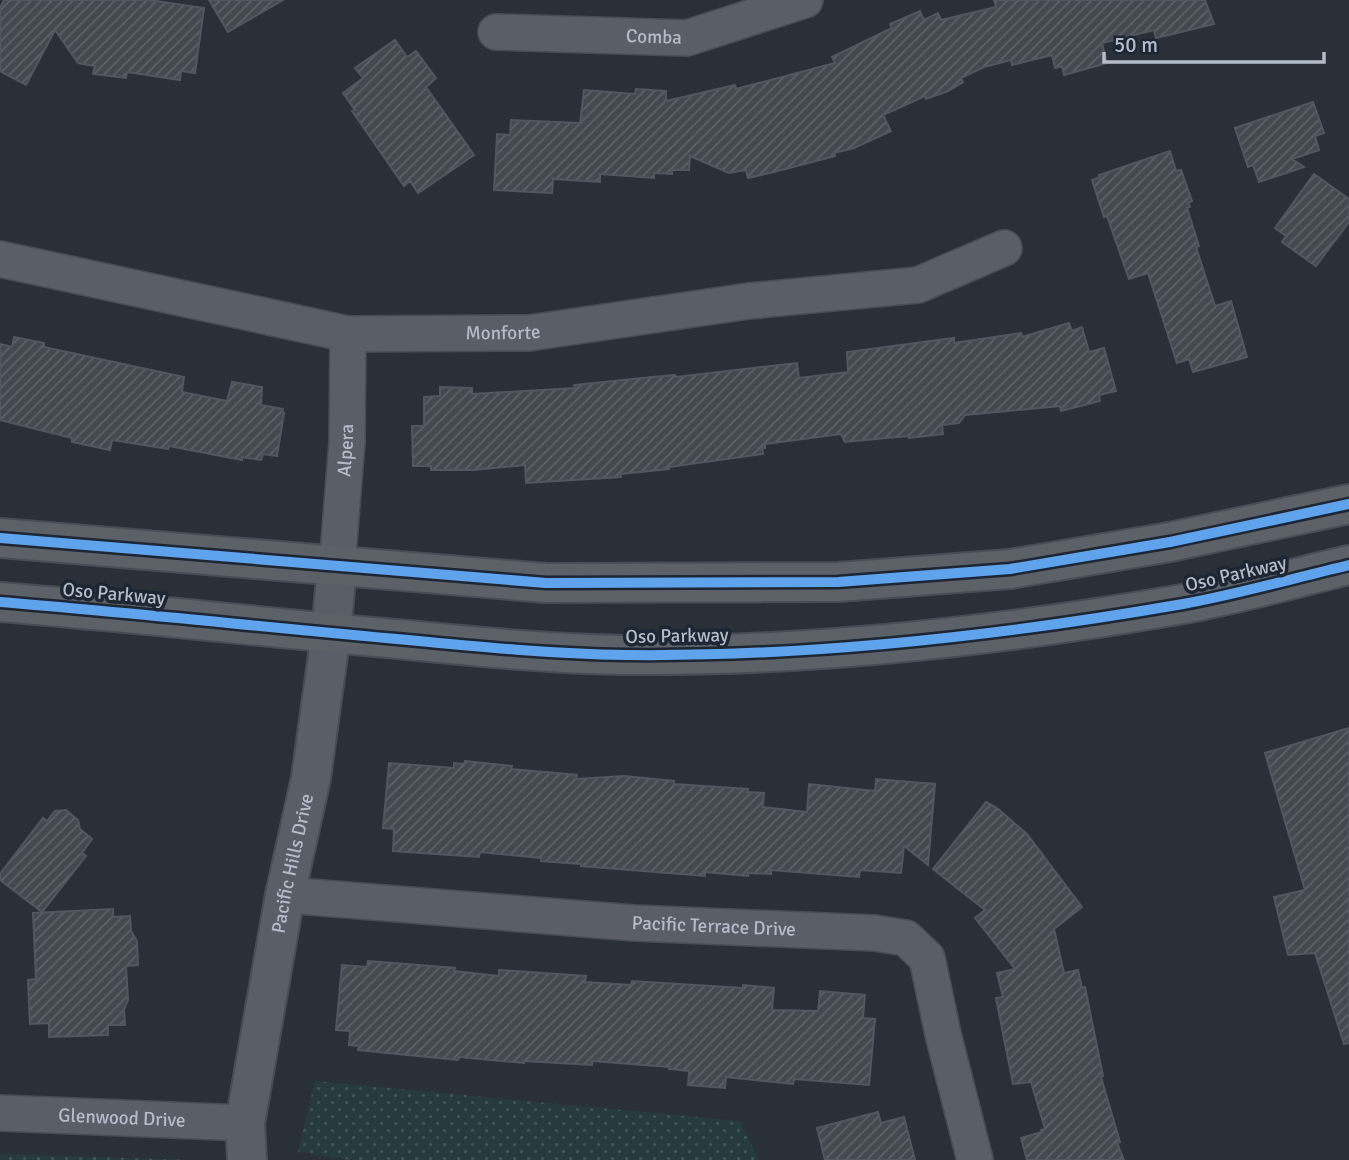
<svg xmlns="http://www.w3.org/2000/svg" width="1349" height="1160" viewBox="0 0 1349 1160" font-family="Signika,sans-serif">
<style>
.grass{fill:url(#grass-dots)}
.building{fill:url(#building-hatch);stroke:#52575f;stroke-width:2}
.lines{fill:none;stroke-linecap:round;stroke-linejoin:round}
.minor-casing{stroke:#484c53;stroke-width:38}
.tertiary-casing{stroke:#484c53;stroke-width:42}
.primary-casing{stroke:#484c55;stroke-width:42}
.minor{stroke:#5a5e66;stroke-width:35}
.tertiary{stroke:#5a5e66;stroke-width:38}
.primary{stroke:#5c6168;stroke-width:38}
.cycleway-casing{stroke:#1d2633;stroke-width:15}
.cycleway{stroke:#60a3ed;stroke-width:10}
.labels{text-anchor:middle;dominant-baseline:central;stroke-width:7;stroke-linejoin:round;paint-order:stroke}
.street-label{font-size:19px;fill:#b4bcc9;stroke:#1d2633}
</style>
<defs>
<pattern id="grass-dots" width="8" height="8" patternUnits="userSpaceOnUse" patternTransform="scale(1.75)"><rect width="8" height="8" fill="#273a3e"/><path d="M2 2h.1M6 6h.1" fill="none" stroke="#445559" stroke-width="1.8" stroke-linecap="round"/></pattern>
<pattern id="building-hatch" width="6" height="6" patternUnits="userSpaceOnUse" patternTransform="scale(1.75)"><rect width="6" height="6" fill="#444950"/><path d="M-1 1l2-2M0 6l6-6M5 7l2-2" fill="none" stroke="#5d6168"/></pattern>
</defs>
<rect width="100%" height="100%" fill="#2a3038"/>
<path class="grass" d="M 315,1081 L 740,1121 L 759,1160 L 350,1160 L 298,1152 Z
M 0,1154 L 193,1160 L 0,1160 Z"/>
<path class="building" d="M 4,0 L 149,0 L 204,8 L 195,73 L 181,71 L 180,80 L 127,72 L 126,78 L 93,74 L 95,66 L 78,63 L 55,30 L 26,85 L 0,71 L 0,8 Z
M 209,0 L 283,0 L 228,32 Z
M 994,0 L 1205,0 L 1214,24 L 1156,38 L 1154,30 L 1102,43 L 1107,63 L 1064,75 L 1062,66 L 1055,68 L 1052,55 L 1012,65 L 1011,60 L 984,67 L 961,78 L 963,82 L 948,91 L 926,99 L 925,96 L 883,115 L 891,131 L 854,148 L 834,153 L 835,156 L 770,173 L 748,178 L 746,170 L 729,173 L 690,156 L 689,170 L 672,170 L 672,174 L 654,173 L 654,178 L 600,174 L 600,182 L 553,179 L 552,193 L 494,190 L 497,134 L 510,135 L 511,120 L 580,123 L 584,90 L 635,94 L 636,89 L 666,91 L 666,101 L 735,85 L 736,89 L 835,63 L 832,57 L 892,28 L 890,24 L 920,11 L 924,20 L 938,13 L 941,20 L 996,7 Z
M 395,40 L 407,57 L 416,51 L 436,78 L 426,87 L 474,155 L 418,193 L 410,181 L 404,186 L 352,111 L 355,110 L 343,93 L 363,78 L 355,68 Z
M 1313,102 L 1324,133 L 1315,136 L 1319,150 L 1292,159 L 1304,167 L 1259,182 L 1253,165 L 1248,167 L 1235,128 Z
M 1170,151 L 1176,171 L 1181,170 L 1192,201 L 1188,203 L 1190,207 L 1187,208 L 1199,246 L 1196,247 L 1215,306 L 1231,301 L 1247,357 L 1193,372 L 1189,359 L 1177,363 L 1148,273 L 1129,279 L 1107,216 L 1104,217 L 1092,180 L 1100,177 L 1099,175 Z
M 1314,174 L 1349,199 L 1349,222 L 1316,266 L 1282,242 L 1286,236 L 1275,228 Z
M 1069,323 L 1072,331 L 1082,327 L 1089,352 L 1104,348 L 1116,391 L 1099,395 L 1100,401 L 1061,411 L 1060,406 L 965,415 L 959,423 L 942,425 L 943,434 L 909,438 L 908,436 L 845,442 L 841,434 L 765,444 L 765,448 L 762,448 L 763,454 L 669,467 L 669,469 L 621,474 L 621,477 L 526,483 L 525,465 L 473,470 L 431,470 L 431,466 L 413,466 L 412,426 L 424,426 L 424,397 L 440,396 L 440,387 L 472,388 L 472,394 L 575,388 L 574,385 L 652,377 L 675,375 L 676,377 L 797,363 L 799,378 L 848,372 L 847,352 L 954,338 L 954,343 L 1021,333 L 1022,337 Z
M 14,337 L 44,343 L 44,347 L 184,377 L 182,392 L 227,401 L 232,382 L 262,387 L 261,405 L 283,409 L 282,413 L 284,413 L 277,456 L 263,454 L 261,460 L 242,457 L 242,460 L 169,446 L 168,449 L 112,440 L 110,450 L 72,442 L 72,438 L 0,420 L 0,344 L 12,347 Z
M 1349,728 L 1349,1043 L 1344,1044 L 1315,953 L 1288,955 L 1274,897 L 1305,890 L 1265,753 Z
M 465,761 L 512,766 L 511,769 L 577,775 L 576,779 L 624,776 L 674,781 L 674,784 L 748,789 L 747,792 L 764,793 L 763,807 L 807,812 L 809,784 L 875,791 L 876,779 L 935,784 L 928,865 L 904,846 L 901,873 L 860,870 L 859,877 L 771,870 L 771,874 L 748,873 L 748,876 L 705,872 L 705,876 L 581,866 L 581,864 L 541,861 L 541,858 L 480,852 L 479,857 L 393,851 L 394,829 L 383,828 L 389,763 L 454,768 L 454,763 L 464,764 Z
M 986,802 L 997,808 L 1027,834 L 1082,907 L 1054,929 L 1064,973 L 1078,970 L 1082,988 L 1085,987 L 1103,1076 L 1101,1077 L 1120,1142 L 1117,1143 L 1124,1160 L 1027,1160 L 1021,1138 L 1042,1132 L 1041,1130 L 1045,1129 L 1031,1082 L 1013,1084 L 996,998 L 1003,997 L 997,973 L 1015,969 L 975,918 L 985,910 L 933,869 Z
M 66,810 L 78,820 L 80,829 L 92,839 L 82,853 L 86,856 L 42,912 L 0,880 L 0,874 L 43,818 L 47,821 L 55,811 Z
M 113,909 L 113,917 L 130,916 L 131,931 L 137,941 L 138,965 L 126,966 L 128,1000 L 124,1009 L 125,1025 L 108,1025 L 108,1035 L 49,1037 L 49,1023 L 30,1024 L 28,980 L 36,979 L 33,913 Z
M 368,961 L 455,968 L 454,971 L 499,976 L 499,970 L 586,976 L 585,982 L 631,985 L 632,981 L 743,988 L 743,985 L 774,988 L 772,1010 L 818,1011 L 820,991 L 865,995 L 863,1018 L 875,1019 L 869,1085 L 794,1079 L 793,1084 L 726,1077 L 725,1088 L 688,1085 L 689,1071 L 669,1069 L 670,1067 L 592,1061 L 592,1065 L 524,1061 L 524,1063 L 459,1057 L 458,1060 L 358,1050 L 359,1046 L 349,1045 L 350,1031 L 336,1030 L 342,965 L 367,967 Z
M 878,1112 L 881,1123 L 904,1117 L 915,1160 L 825,1160 L 817,1128 Z"/>
<g class="lines">
<defs>
<g id="minor">
<path id="s1" d="M 496,32 L 687,38 L 805,0"/>
<path id="s2" d="M 0,259 L 348,334 L 529,333 L 749,301 L 918,285 L 1004,248"/>
<path id="s3" d="M 337,567 L 347,442 L 348,334"/>
<path id="s4" d="M 285,895 L 634,923 L 874,933 L 906,938 L 927,958 L 943,1034 L 975,1160"/>
<path id="s5" d="M 0,1113 L 245,1123"/>
</g>
<g id="tertiary">
<path id="s6" d="M 247,1160 L 245,1123 L 285,895 L 311,778 L 331,633 L 337,567"/>
</g>
<path id="primary" d="M 0,538 L 546,583 L 838,582 L 1010,569 L 1170,542 L 1349,504
M 0,602 C 136,613 272,628 408,640 C 480,647 553,654 626,655 C 813,657 999,636 1183,604 C 1239,594 1294,578 1349,565"/>
</defs>
<use href="#minor" class="minor-casing"/>
<use href="#tertiary" class="tertiary-casing"/>
<use href="#primary" class="primary-casing"/>
<use href="#minor" class="minor"/>
<use href="#tertiary" class="tertiary"/>
<use href="#primary" class="primary"/>
<defs>
<path id="cycleway" d="M 0,538 L 546,583 L 838,582 L 1010,569 L 1170,542 L 1349,504
M 0,602 C 136,613 272,628 408,640 C 480,647 553,654 626,655 C 813,657 999,636 1183,604 C 1239,594 1294,578 1349,565"/>
</defs>
<use href="#cycleway" class="cycleway-casing"/>
<use href="#cycleway" class="cycleway"/>
</g>
<g class="labels">
<g class="street-label">
<text stroke="none"><textPath href="#s1" startOffset="158">Comba</textPath></text>
<text stroke="none"><textPath href="#s2" startOffset="511">Monforte</textPath></text>
<text stroke="none"><textPath href="#s3" startOffset="117">Alpera</textPath></text>
<text transform="translate(1236 574) rotate(-13)">Oso Parkway</text>
<text transform="translate(114 594) rotate(5)">Oso Parkway</text>
<text transform="translate(677 636) rotate(-1)">Oso Parkway</text>
<text stroke="none"><textPath href="#s6" startOffset="301">Pacific Hills Drive</textPath></text>
<text stroke="none"><textPath href="#s4" startOffset="430">Pacific Terrace Drive</textPath></text>
<text stroke="none"><textPath href="#s5" startOffset="122">Glenwood Drive</textPath></text>
</g>
</g>
<path d="M1104 52v10h220v-10" fill="none" stroke="#b4bcc9" stroke-width="3.5"/>
<text x="1114" y="52" font-size="21" fill="#b4bcc9" stroke="#1d2633" stroke-width="5" paint-order="stroke">50 m</text>
</svg>
